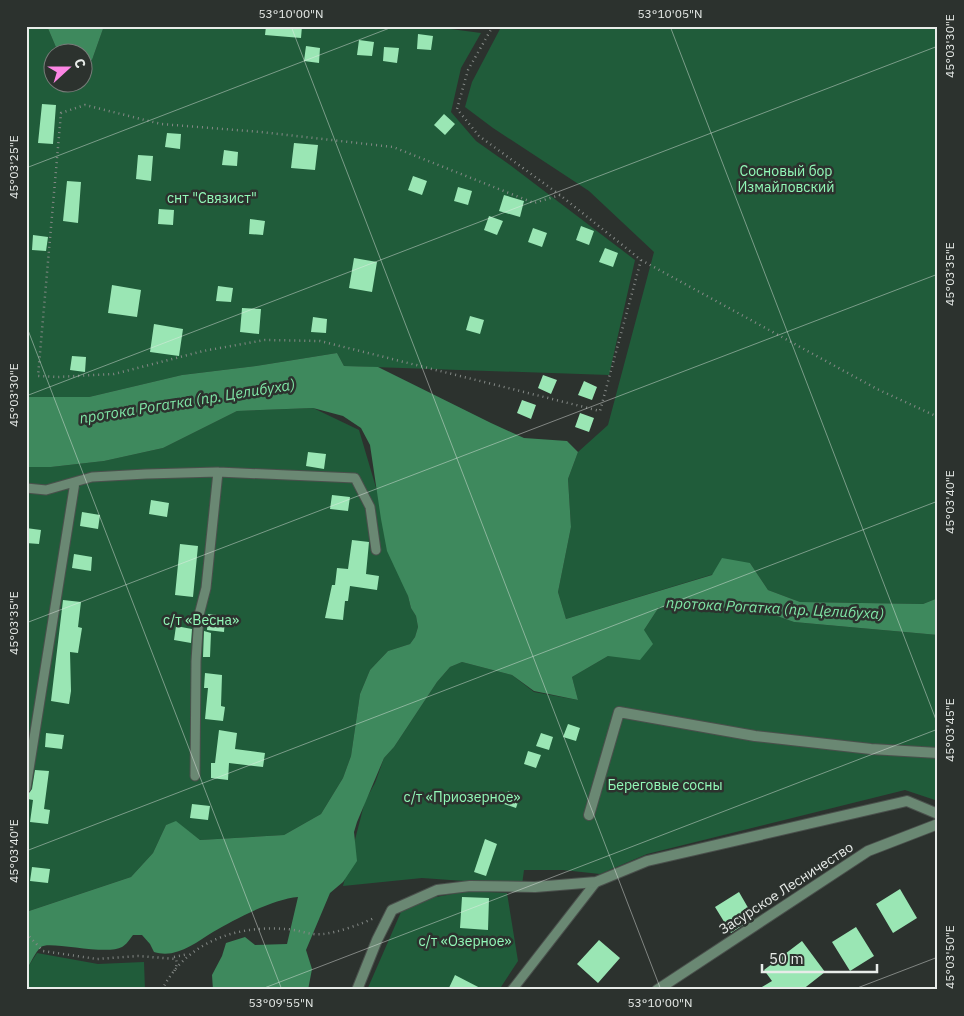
<svg xmlns="http://www.w3.org/2000/svg" width="964" height="1016" viewBox="0 0 964 1016" font-family="'IBM Plex Sans',sans-serif">
<style>
.green{fill:#205c3a}
.water{fill:#3e895d}
.building{fill:#9ae6b4}
.lines{fill:none;stroke-linecap:round;stroke-linejoin:round}
.service-casing{stroke:#4a504c;stroke-width:11}
.minor-casing{stroke:#4a504c;stroke-width:12}
.path{stroke:#848986;stroke-width:2.5;stroke-dasharray:1 4;stroke-linecap:butt}
.service{stroke:#6a8873;stroke-width:9}
.minor{stroke:#6a8873;stroke-width:10}
.ticks{fill:none;stroke:#e8ece9;stroke-width:1;stroke-opacity:0.45}
.labels{text-anchor:middle;dominant-baseline:central;stroke-width:5;stroke-linejoin:round;paint-order:stroke}
.park-label{font-size:14px;fill:#92f9b8;stroke:#2c322e}
.street-label{font-size:14px;fill:#e8ece9;stroke:#2c322e}
.water-label{font-size:15px;font-style:italic;fill:#7fe6a6;stroke:#2c322e}
.neatline{fill:none;stroke:#e8ece9;stroke-width:2}
.ticks-label{font-size:12px;text-anchor:middle;fill:#e8ece9}
</style>
<rect width="100%" height="100%" fill="#2c322e"/>
<path class="green" d="M 26,26 L 47,26 L 58,52 L 52,52 L 52,82 L 82,82 L 83,58 L 92,60 L 104,26 L 428,26 L 481,33 L 461,68 L 451,112 L 476,141 L 510,165 L 635,260 L 609,375 L 344,366 L 337,353 L 256,366 L 182,375 L 89,397 L 26,397 Z
M 504,26 L 938,26 L 938,598 L 923,604 L 800,602 L 768,590 L 750,563 L 566,619 L 558,592 L 571,527 L 568,479 L 578,452 L 608,425 L 654,252 L 589,191 L 493,128 L 465,107 L 472,82 L 500,29 Z
M 313,408 L 359,430 L 408,596 L 411,608 L 416,616 L 418,627 L 415,637 L 410,644 L 388,651 L 370,670 L 360,694 L 351,756 L 343,778 L 321,814 L 284,835 L 200,840 L 176,822 L 166,825 L 153,853 L 131,877 L 26,912 L 26,467 L 51,467 L 104,461 L 163,448 L 237,411 Z
M 659,607 L 754,608 L 794,622 L 938,635 L 938,801 L 905,790 L 647,854 L 600,874 L 563,870 L 524,870 L 522,885 L 422,878 L 343,886 L 365,801 L 375,783 L 384,758 L 394,747 L 437,682 L 450,667 L 462,662 L 512,675 L 534,692 L 578,700 L 572,677 L 608,656 L 644,630 Z
M 469,891 L 507,893 L 518,961 L 499,990 L 367,990 L 401,912 L 425,899 Z
M 37,953 L 98,964 L 144,962 L 145,990 L 26,990 L 26,970 Z"/>
<path class="water" d="M 47,26 L 104,26 L 92,60 L 83,58 L 82,52 L 58,52 Z
M 337,353 L 344,366 L 378,367 L 491,423 L 524,438 L 567,441 L 578,452 L 568,479 L 571,527 L 558,592 L 566,619 L 712,575 L 722,558 L 750,563 L 768,590 L 800,602 L 923,604 L 938,598 L 938,635 L 794,622 L 754,608 L 659,607 L 644,630 L 653,644 L 640,660 L 608,656 L 572,677 L 578,700 L 534,691 L 512,675 L 462,662 L 450,667 L 437,682 L 394,747 L 384,758 L 357,822 L 354,832 L 357,861 L 343,882 L 330,893 L 306,950 L 312,969 L 308,990 L 213,990 L 212,975 L 222,956 L 226,943 L 245,937 L 255,945 L 287,944 L 298,897 C 273,899 235,919 213,932 C 195,943 176,959 154,952 L 150,944 L 142,935 L 133,935 C 130,939 126,945 122,947 C 106,956 48,940 41,947 C 35,952 31,963 26,970 L 26,912 L 131,877 L 153,853 L 166,825 L 176,821 L 200,840 L 284,835 L 321,814 L 343,778 L 351,756 L 360,694 L 370,670 L 388,651 L 410,644 L 415,637 L 418,627 L 416,616 L 411,608 L 408,596 L 387,551 L 381,519 L 370,445 L 361,428 L 343,416 L 313,408 L 237,411 L 163,448 L 104,461 L 51,467 L 26,467 L 26,397 L 89,397 L 182,375 L 256,366 Z"/>
<path class="building" d="M 266,26 L 302,26 L 301,38 L 265,35 Z
M 418,34 L 433,36 L 431,50 L 417,49 Z
M 359,40 L 374,42 L 372,56 L 357,55 Z
M 306,46 L 320,48 L 319,63 L 304,61 Z
M 384,47 L 399,48 L 397,63 L 383,61 Z
M 42,104 L 56,105 L 53,144 L 38,143 Z
M 444,114 L 455,124 L 445,135 L 434,125 Z
M 167,133 L 181,134 L 180,149 L 165,147 Z
M 294,143 L 318,145 L 315,170 L 291,168 Z
M 224,150 L 238,152 L 237,166 L 222,165 Z
M 138,155 L 153,156 L 151,181 L 136,179 Z
M 413,176 L 427,181 L 422,195 L 408,190 Z
M 67,181 L 81,182 L 78,223 L 63,221 Z
M 458,187 L 472,191 L 468,205 L 454,201 Z
M 504,195 L 524,201 L 520,217 L 499,211 Z
M 159,209 L 174,210 L 173,225 L 158,224 Z
M 489,216 L 503,221 L 497,235 L 484,230 Z
M 250,219 L 265,221 L 263,235 L 249,234 Z
M 581,226 L 594,231 L 589,245 L 576,240 Z
M 533,228 L 547,233 L 542,247 L 528,242 Z
M 33,235 L 48,237 L 46,251 L 32,250 Z
M 605,248 L 618,253 L 613,267 L 599,262 Z
M 354,258 L 377,262 L 372,292 L 349,288 Z
M 112,285 L 141,290 L 137,317 L 108,313 Z
M 218,286 L 233,288 L 231,302 L 216,301 Z
M 242,308 L 261,309 L 259,334 L 240,332 Z
M 470,316 L 484,320 L 480,334 L 466,330 Z
M 313,317 L 327,319 L 326,333 L 311,332 Z
M 154,324 L 183,329 L 179,356 L 150,352 Z
M 72,356 L 86,357 L 85,372 L 70,370 Z
M 543,375 L 557,380 L 551,394 L 538,388 Z
M 584,381 L 597,387 L 592,400 L 578,395 Z
M 522,400 L 536,405 L 531,419 L 517,413 Z
M 580,413 L 594,418 L 589,432 L 575,427 Z
M 308,452 L 326,454 L 324,469 L 306,466 Z
M 332,495 L 350,497 L 348,511 L 330,509 Z
M 151,500 L 169,503 L 167,517 L 149,514 Z
M 82,512 L 100,515 L 98,529 L 80,526 Z
M 26,528 L 41,530 L 39,544 L 26,543 Z
M 352,540 L 369,542 L 366,574 L 379,576 L 377,590 L 350,586 L 348,601 L 345,601 L 343,620 L 325,618 L 332,585 L 335,585 L 337,568 L 348,569 Z
M 180,544 L 198,546 L 193,597 L 175,595 Z
M 74,554 L 92,557 L 91,571 L 72,568 Z
M 63,600 L 81,602 L 78,627 L 82,628 L 78,653 L 70,652 L 71,691 L 69,704 L 51,701 Z
M 208,614 L 225,616 L 224,632 L 207,630 Z
M 176,626 L 192,629 L 191,643 L 174,640 Z
M 204,631 L 211,633 L 210,657 L 203,657 Z
M 205,673 L 222,675 L 221,706 L 225,707 L 223,721 L 205,719 L 208,688 L 204,688 Z
M 568,724 L 580,728 L 576,741 L 563,737 Z
M 219,730 L 237,733 L 235,749 L 265,753 L 263,767 L 229,763 L 228,780 L 211,778 L 211,763 L 215,763 Z
M 46,733 L 64,735 L 62,749 L 45,747 Z
M 541,733 L 553,737 L 549,750 L 536,746 Z
M 528,751 L 541,755 L 536,768 L 524,764 Z
M 35,770 L 49,771 L 44,809 L 50,810 L 48,824 L 30,822 L 33,800 L 28,799 L 28,794 L 32,789 Z
M 508,791 L 520,796 L 516,808 L 504,804 Z
M 192,804 L 210,806 L 208,820 L 190,818 Z
M 485,839 L 497,844 L 486,876 L 474,872 Z
M 32,867 L 50,869 L 48,883 L 30,881 Z
M 900,889 L 917,918 L 893,933 L 876,904 Z
M 739,892 L 754,918 L 731,933 L 715,907 Z
M 462,897 L 489,898 L 488,930 L 460,928 Z
M 856,927 L 874,956 L 850,971 L 832,942 Z
M 599,940 L 620,958 L 598,983 L 577,964 Z
M 802,941 L 825,972 L 802,990 L 757,990 L 772,981 L 764,970 Z
M 455,975 L 484,990 L 448,990 Z"/>
<g class="lines">
<defs>
<path id="service" d="M 26,488 L 46,490 L 92,477 L 146,474 L 218,472 L 355,478 L 370,507 L 376,550
M 195,776 L 196,661 L 199,615 L 206,588 L 218,472
M 26,788 L 75,482
M 512,990 L 596,882"/>
<path id="minor" d="M 589,815 L 619,712 L 755,736 L 871,749 L 938,753
M 357,990 L 377,940 L 392,910 L 437,890 L 470,886 L 535,887 L 596,882 L 647,861 L 907,801 L 938,814
M 657,990 L 868,851 L 938,824"/>
</defs>
<use href="#service" class="service-casing"/>
<use href="#minor" class="minor-casing"/>
<path class="path" d="M 493,26 L 468,70 L 457,109 L 479,136 L 560,195 L 641,260 L 877,389 L 938,417
M 560,195 L 534,203 L 393,147 L 261,132 L 161,124 L 85,105 L 61,113 L 38,376 L 57,377 L 114,374 L 203,351 L 265,340 L 320,341 L 600,411 L 641,260
M 26,933 L 43,951 L 97,959 L 138,956 L 176,959 L 177,964 L 174,972
M 174,957 L 188,954
M 162,990 C 185,943 235,925 285,929 C 297,929 311,936 323,934 C 336,933 362,924 374,918"/>
<use href="#service" class="service"/>
<use href="#minor" class="minor"/>
</g>
<path class="ticks" d="M 291,26 L 661,990M 670,26 L 938,725M 26,168 L 395,26M 26,325 L 282,990M 26,396 L 938,46M 26,623 L 938,274M 26,851 L 938,501M 259,990 L 938,729M 852,990 L 938,957"/>
<g class="labels">
<g class="park-label">
<text x="786" y="171">Сосновый бор<tspan x="786" dy="16">Измайловский</tspan></text>
<text x="212" y="198">снт "Связист"</text>
<text x="201" y="620">с/т «Весна»</text>
<text x="665" y="785">Береговые сосны</text>
<text x="462" y="797">с/т «Приозерное»</text>
<text x="465" y="941">с/т «Озерное»</text>
</g>
<g class="street-label">
<text transform="translate(786 888) rotate(-33)">Засурское Лесничество</text>
</g>
<g class="water-label">
<text transform="translate(187 401) rotate(-9)">протока Рогатка (пр. Целибуха)</text>
<text transform="translate(775 608) rotate(3)">протока Рогатка (пр. Целибуха)</text>
</g>
</g>
<rect width="964" height="1016" fill="none" stroke="#2c322e" stroke-width="55"/>
<g transform="translate(68 68) rotate(69)"><circle r="24" fill="#2c322e" stroke="#777c79"/>
<path d="M0-4L9 19L0 12L-9 19Z" fill="#fc86e4"/>
<text y="-8" font-size="14" font-weight="bold" text-anchor="middle" fill="#e8ece9">С</text>
</g>
<path d="M762 964v8h115v-8" fill="none" stroke="#e8ece9" stroke-width="2.5"/>
<text x="769" y="964" font-size="15" fill="#e8ece9" stroke="#2c322e" stroke-width="4" paint-order="stroke">50 m</text>
<rect x="28" y="28" width="908" height="960" class="neatline"/>
<g class="ticks-label">
<text x="291" y="18">53°10'00"N</text>
<text x="670" y="18">53°10'05"N</text>
<text transform="translate(950 46) rotate(-90)" y="4">45°03'30"E</text>
<text transform="translate(14 167) rotate(-90)" y="4">45°03'25"E</text>
<text transform="translate(950 274) rotate(-90)" y="4">45°03'35"E</text>
<text transform="translate(14 395) rotate(-90)" y="4">45°03'30"E</text>
<text transform="translate(950 502) rotate(-90)" y="4">45°03'40"E</text>
<text transform="translate(14 623) rotate(-90)" y="4">45°03'35"E</text>
<text transform="translate(950 730) rotate(-90)" y="4">45°03'45"E</text>
<text transform="translate(14 851) rotate(-90)" y="4">45°03'40"E</text>
<text transform="translate(950 957) rotate(-90)" y="4">45°03'50"E</text>
<text x="281" y="1007">53°09'55"N</text>
<text x="660" y="1007">53°10'00"N</text>
</g>
</svg>
